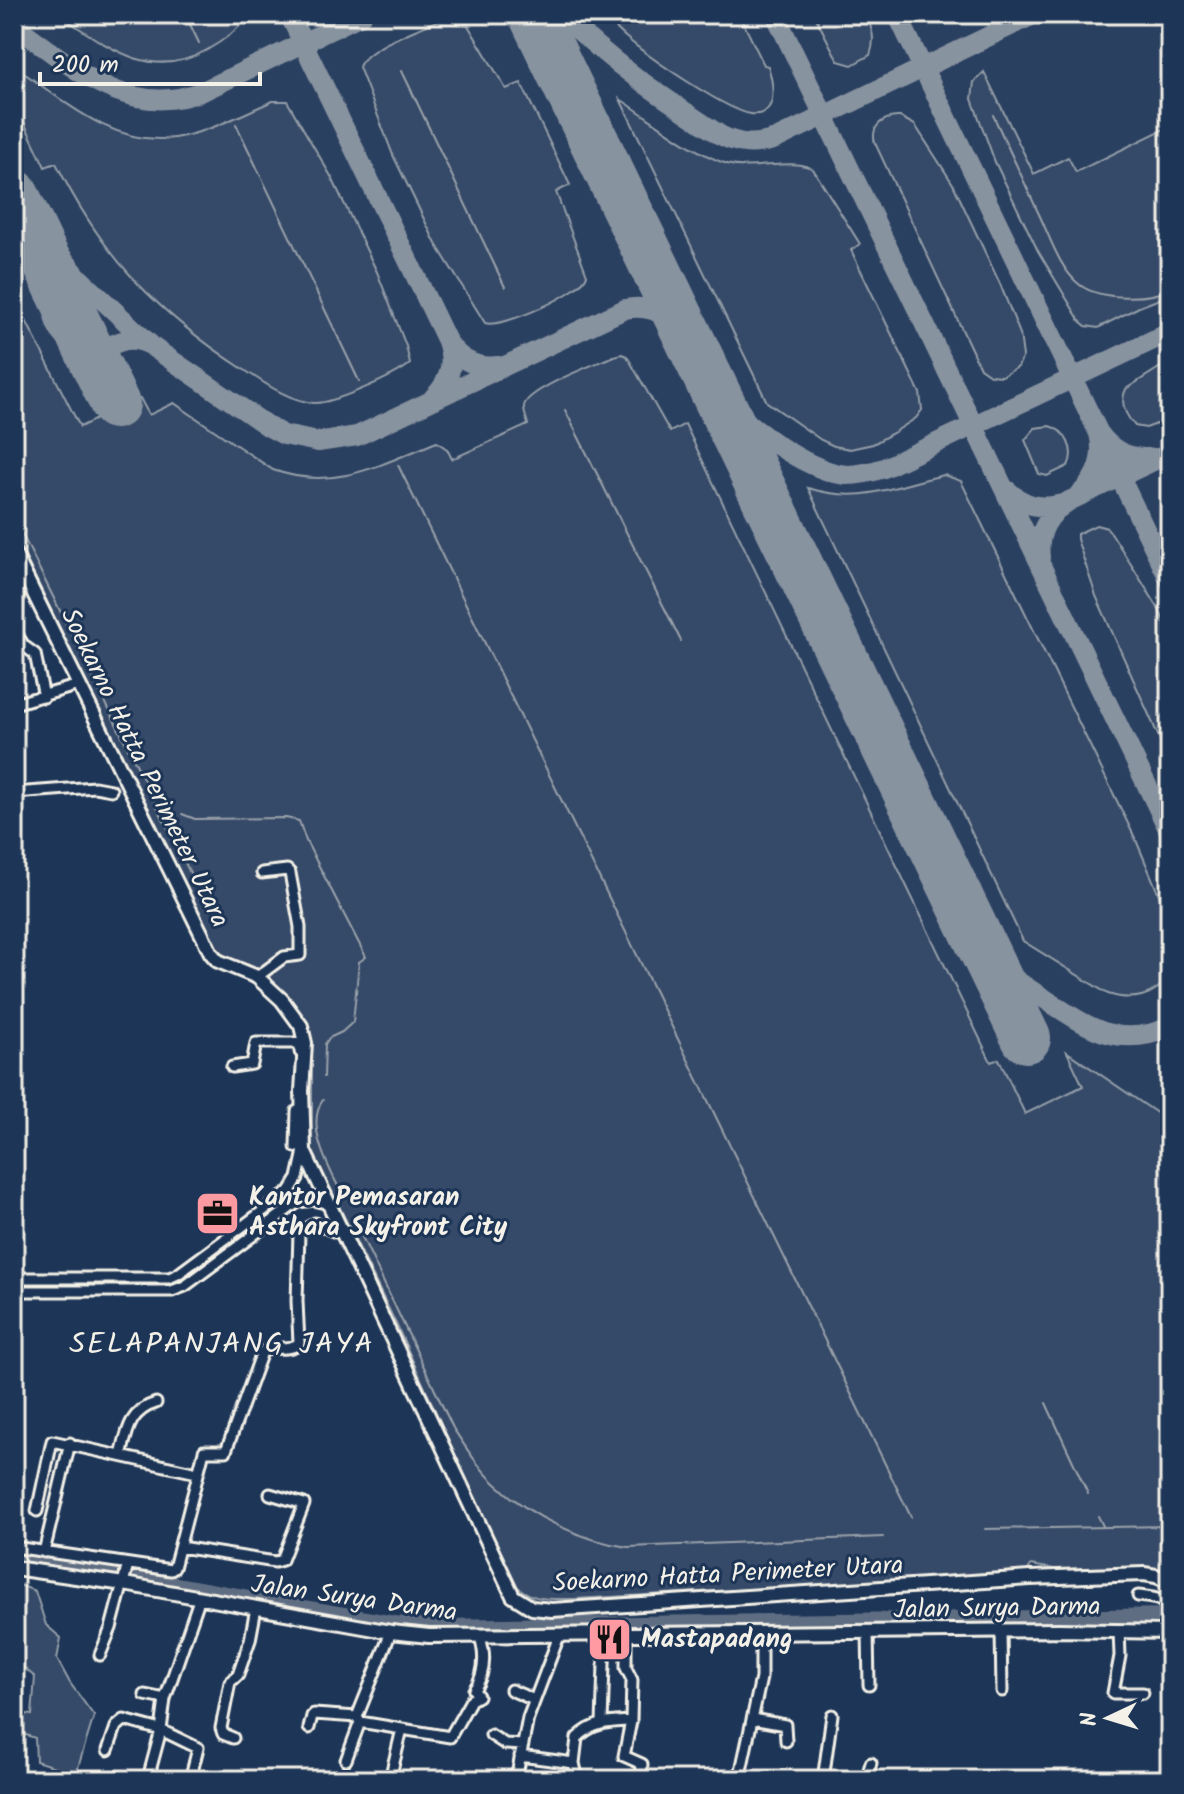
<svg xmlns="http://www.w3.org/2000/svg" width="1184" height="1794" viewBox="0 0 1184 1794" font-family="Kalam,sans-serif">
<style>
.built{fill:#2a4060}
.green{fill:#354a67;stroke:#949ea8;stroke-width:2}
.lines{fill:none;stroke-linecap:round;stroke-linejoin:round}
.stream{stroke:#9aa2ab;stroke-width:2}
.river{stroke:#5e6d82;stroke-width:14}
.taxiway{stroke:#8893a0;stroke-width:20}
.runway{stroke:#8893a0;stroke-width:50}
.minor-casing{stroke:#f4f1e8;stroke-width:15}
.major-casing{stroke:#f4f1e8;stroke-width:18}
.minor{stroke:#1d3557;stroke-width:9}
.major{stroke:#1d3557;stroke-width:12}
.labels{text-anchor:middle;dominant-baseline:central;stroke-width:6;stroke-linejoin:round;paint-order:stroke}
.street-label{font-size:26px;fill:#f4f1e8;stroke:#1d3557}
.poi-label{font-size:26px;font-weight:bold;fill:#f4f1e8;stroke:#1d3557;text-anchor:start}
.quarter-label{font-size:30px;letter-spacing:2px;fill:#f4f1e8;stroke:#1d3557}
</style>
<rect width="100%" height="100%" fill="#1d3557"/>
<filter id="ink" filterUnits="userSpaceOnUse"><feTurbulence type="fractalNoise" baseFrequency=".0125" numOctaves="2"/><feDisplacementMap in="SourceGraphic" scale="16" xChannelSelector="R" yChannelSelector="G"/><feConvolveMatrix kernelMatrix="1 2 1 2 8 2 1 2 1" color-interpolation-filters="sRGB"/></filter>
<g filter="url(#ink)">
<path class="built" d="M 14,14 L 1170,14 L 1170,1570 L 1159,1568 L 1054,1569 L 1032,1565 L 1027,1575 L 575,1602 L 530,1600 L 517,1591 L 511,1582 L 424,1386 L 339,1209 L 347,1208 L 346,1200 L 335,1199 L 311,1150 L 311,1045 L 228,834 L 170,858 L 14,537 Z"/>
<path class="green" d="M 58,14 L 245,14 L 246,19 C 236,32 221,42 207,50 C 150,83 105,45 58,14 Z
M 602,14 L 739,14 L 764,65 L 768,66 C 773,82 780,117 751,114 C 727,111 649,57 629,40 C 619,32 611,23 602,14 Z
M 814,14 L 866,14 C 872,29 876,39 870,55 L 852,65 L 838,61 Z
M 452,15 L 463,17 L 506,89 L 521,83 L 570,185 L 556,192 L 587,275 C 584,292 502,329 485,323 L 436,244 L 393,155 L 359,67 C 366,46 431,24 452,15 Z
M 14,66 C 61,98 112,147 174,138 C 208,133 242,114 273,101 L 287,101 L 332,178 L 377,272 L 406,346 L 410,364 C 395,376 333,404 314,403 C 289,401 264,383 243,369 C 156,312 102,256 56,163 L 45,167 L 14,101 Z
M 984,72 L 1034,174 L 1068,157 L 1076,172 L 1170,126 L 1170,295 L 1139,307 L 1098,328 L 1086,326 L 1080,321 L 1038,251 L 995,162 L 972,99 L 974,82 Z
M 620,99 C 652,119 691,152 727,164 C 752,172 793,157 813,169 L 860,244 L 851,250 L 920,393 L 922,410 L 916,418 L 893,433 L 873,444 L 850,449 L 834,446 L 821,440 L 767,402 Z
M 900,117 L 915,125 L 953,184 L 1000,284 L 1020,334 L 1023,356 L 1018,367 L 1002,376 L 990,375 L 980,368 L 875,143 C 870,126 884,116 900,117 Z
M 14,297 L 80,427 L 140,398 L 149,415 L 174,403 L 273,470 C 334,492 381,464 437,442 L 447,449 L 452,459 L 528,425 C 527,419 523,411 524,406 C 527,389 598,363 614,356 L 622,354 L 627,356 L 670,432 L 685,424 L 991,1062 L 999,1059 L 1025,1114 L 1083,1086 L 1067,1052 L 1170,1122 L 1170,1570 L 1159,1568 L 1054,1569 L 1031,1565 L 1026,1574 L 574,1599 C 549,1599 529,1602 512,1581 L 397,1326 L 312,1150 L 312,1059 L 309,1029 L 281,990 L 249,965 L 227,960 L 214,944 L 14,534 Z
M 1170,361 L 1170,419 L 1146,428 L 1135,426 C 1125,415 1119,403 1126,389 Z
M 1049,426 C 1066,430 1076,450 1068,466 L 1047,476 L 1039,474 L 1025,440 L 1035,428 Z
M 944,475 L 961,481 L 1136,840 L 1170,921 L 1170,975 C 1155,997 1132,1002 1108,994 L 1023,941 L 808,488 C 863,505 891,486 944,475 Z
M 1096,525 L 1107,528 L 1112,534 L 1157,606 L 1170,633 L 1170,762 L 1096,596 L 1077,539 L 1077,534 Z
M 14,1583 L 35,1591 L 46,1625 L 61,1638 L 57,1659 L 70,1683 L 94,1716 L 76,1774 L 36,1761 L 35,1738 L 14,1731 L 14,1712 L 32,1715 L 35,1677 L 14,1660 Z"/>
<g class="lines">
<path class="stream" d="M 185,14 L 199,43
M 402,71 L 505,287
M 993,115 C 1008,147 1023,179 1037,210 C 1049,234 1059,269 1080,285 C 1100,300 1149,300 1170,289
M 236,124 L 359,381
M 1170,377 L 1165,379 L 1170,393
M 565,410 L 681,641
M 398,465 L 911,1517
M 14,518 L 209,911
M 182,814 L 195,819 L 286,818 L 299,821 L 306,841 L 366,957 L 359,962 L 353,1022 L 342,1032 L 329,1038 L 325,1044 L 324,1077
M 323,1100 C 304,1126 331,1172 343,1196
M 354,1220 L 453,1428 C 466,1448 478,1467 495,1483 C 529,1516 582,1541 628,1547 L 883,1537
M 1046,1403 L 1088,1494
M 1098,1516 L 1103,1526
M 985,1529 L 1170,1526"/>
<path class="river" d="M 14,1555 L 394,1623 L 441,1626 L 1170,1615"/>
<path class="taxiway" d="M 289,14 L 447,341
M 562,14 C 609,62 664,98 720,135 C 739,145 755,146 776,139 L 1035,14
M 775,14 L 1170,833
M 897,14 L 1170,581
M 14,25 C 73,66 127,121 203,91 L 363,14
M 14,188 L 39,228 L 78,277 L 154,348 L 269,427 L 284,435 L 318,442 L 357,436 L 625,309 C 659,302 677,323 694,350
M 36,241 C 42,254 51,268 54,282 C 57,291 54,298 54,307 C 52,329 71,349 93,349 C 115,349 123,332 148,344
M 701,363 C 711,380 720,396 734,410 C 759,435 811,472 847,475 C 860,475 872,472 884,468 L 1170,332
M 433,398 C 450,382 455,363 447,341 C 459,360 476,369 499,366
M 1007,490 C 1025,507 1042,510 1066,503
M 1080,494 C 1097,478 1105,457 1099,433 C 1113,453 1131,459 1155,458
M 1040,558 C 1037,532 1048,514 1069,501 L 1170,453
M 965,914 C 973,928 980,945 990,957 C 1005,974 1026,987 1045,999 C 1088,1027 1118,1050 1170,1027"/>
<path class="runway" d="M 533,14 L 1026,1038
M 14,194 L 115,404"/>
<defs>
<path id="minor" d="M 14,586 L 18,591 L 16,633 L 24,646 L 35,654 L 44,697
M 14,704 L 79,685
M 14,793 L 95,787 L 111,790
M 257,977 L 284,957 L 300,955 L 300,927 L 290,873 L 287,870 L 262,873
M 232,1067 L 252,1064 L 256,1043 L 300,1043 L 300,1052
M 297,1111 L 296,1147 L 303,1146
M 14,1278 L 169,1278 L 178,1274 L 290,1191 L 298,1178 L 304,1151
M 14,1291 L 172,1291 L 185,1286 L 298,1202 L 313,1200 L 329,1204
M 121,1456 C 127,1432 129,1411 156,1403
M 37,1511 L 52,1441 L 197,1473
M 14,1547 L 171,1570 L 174,1568 L 204,1451 L 226,1451 L 262,1352 C 273,1345 290,1352 299,1343 L 297,1301 L 299,1233 L 315,1223 L 336,1232 L 341,1230
M 180,1547 L 275,1562 L 282,1560 L 304,1504 L 270,1494
M 44,1552 L 70,1443
M 1138,1596 C 1152,1598 1163,1597 1170,1611
M 1119,1630 L 1120,1656 L 1113,1693 L 1143,1693
M 1001,1631 L 1002,1691
M 868,1632 L 869,1685
M 100,1655 L 111,1628 L 128,1564
M 511,1690 L 534,1700
M 145,1695 L 165,1699
M 752,1719 L 785,1725 L 786,1741
M 631,1721 L 624,1756 L 642,1764 L 641,1780
M 360,1722 L 450,1737 L 471,1700 L 478,1696 L 474,1690 C 485,1674 486,1656 480,1637
M 602,1723 L 605,1636
M 309,1728 L 312,1716 L 314,1714 L 357,1717
M 491,1735 L 505,1744 L 523,1745
M 233,1738 L 223,1734 L 221,1728 L 230,1682 L 238,1675 L 250,1640 L 256,1608
M 108,1750 L 116,1727 L 124,1720 L 161,1730 L 165,1699 L 200,1597
M 520,1756 L 574,1763 L 578,1780
M 346,1760 L 360,1722 L 357,1717 L 391,1632
M 574,1763 L 577,1738 C 593,1722 609,1722 631,1721 L 632,1680 L 626,1668 L 626,1635
M 150,1771 L 161,1730 L 198,1748 L 190,1780
M 391,1775 L 402,1729
M 14,1780 L 15,1780
M 367,1780 L 391,1775 L 418,1780
M 516,1780 L 528,1718 L 559,1636
M 739,1780 L 761,1678 L 761,1633
M 823,1780 L 832,1715
M 866,1780 L 871,1763"/>
<path id="major" d="M 14,553 L 211,953 L 218,961 L 257,977 L 282,1000 L 301,1026 L 305,1043 L 302,1091 L 304,1151 L 513,1596 L 532,1608 L 552,1610 L 1030,1578 L 1144,1574 L 1156,1576 L 1170,1582
M 14,1568 L 124,1584 L 391,1632 L 429,1636 L 1059,1630 L 1170,1632"/>
</defs>
<use href="#minor" class="minor-casing"/>
<use href="#major" class="major-casing"/>
<use href="#minor" class="minor"/>
<use href="#major" class="major"/>
</g>
</g>
<defs>
<symbol id="office-square" viewBox="-11 -11 22 22"><rect x="-9" y="-9" width="18" height="18" rx="4" fill="#ff9aa2" stroke="#1d3557"/><path d="M-6-3h4V-5.5h4V-3h4V5H-6ZM-1-4.5V-3h2v-1.5ZM-6 0V1H6V0Z" fill="#111"/></symbol>
<symbol id="restaurant-square" viewBox="-11 -11 22 22"><rect x="-9" y="-9" width="18" height="18" rx="4" fill="#ff9aa2" stroke="#1d3557"/><path d="M-5-6h1v4h1v-4h1v4h1v-4h1v5L-1.5 .5V6h-2V.5L-5-1ZM5-6V6H3V1.5H1.5Q1.5-4 5-6Z" fill="#111"/></symbol>
</defs>
<g fill-rule="evenodd">
<use href="#office-square" x="192" y="1188" width="51" height="51"/>
<use href="#restaurant-square" x="584" y="1614" width="51" height="51"/>
</g>
<g class="labels">
<g class="street-label">
<text transform="translate(144 768) rotate(64)">Soekarno Hatta Perimeter Utara</text>
<text transform="translate(728 1575) rotate(-3)">Soekarno Hatta Perimeter Utara</text>
<text transform="translate(354 1599) rotate(8)">Jalan Surya Darma</text>
<text transform="translate(997 1609) rotate(-1)">Jalan Surya Darma</text>
</g>
<g class="poi-label">
<text x="249" y="1198">Kantor Pemasaran<tspan x="249" dy="30">Asthara Skyfront City</tspan></text>
<text x="641" y="1640">Mastapadang</text>
</g>
<g class="quarter-label">
<text x="222" y="1345">SELAPANJANG JAYA</text>
</g>
</g>
<rect width="1184" height="1794" fill="none" stroke="#1d3557" stroke-width="48"/>
<rect x="24" y="24" width="1136" height="1746" fill="none" stroke="#f4f1e8" stroke-width="3" filter="url(#ink)"/>
<g transform="translate(1108 1718) rotate(266)" stroke="#1d3557" stroke-width="6" paint-order="stroke">
<path d="M0-6L14 30L0 20L-14 30Z" fill="#f4f1e8"/>
<text y="-12" font-size="22" font-weight="bold" text-anchor="middle" fill="#f4f1e8">N</text>
</g>
<path d="M40 72v12h220v-12" fill="none" stroke="#f4f1e8" stroke-width="4"/>
<text x="52" y="72" font-size="24" fill="#f4f1e8" stroke="#1d3557" stroke-width="6" paint-order="stroke">200 m</text>
</svg>
